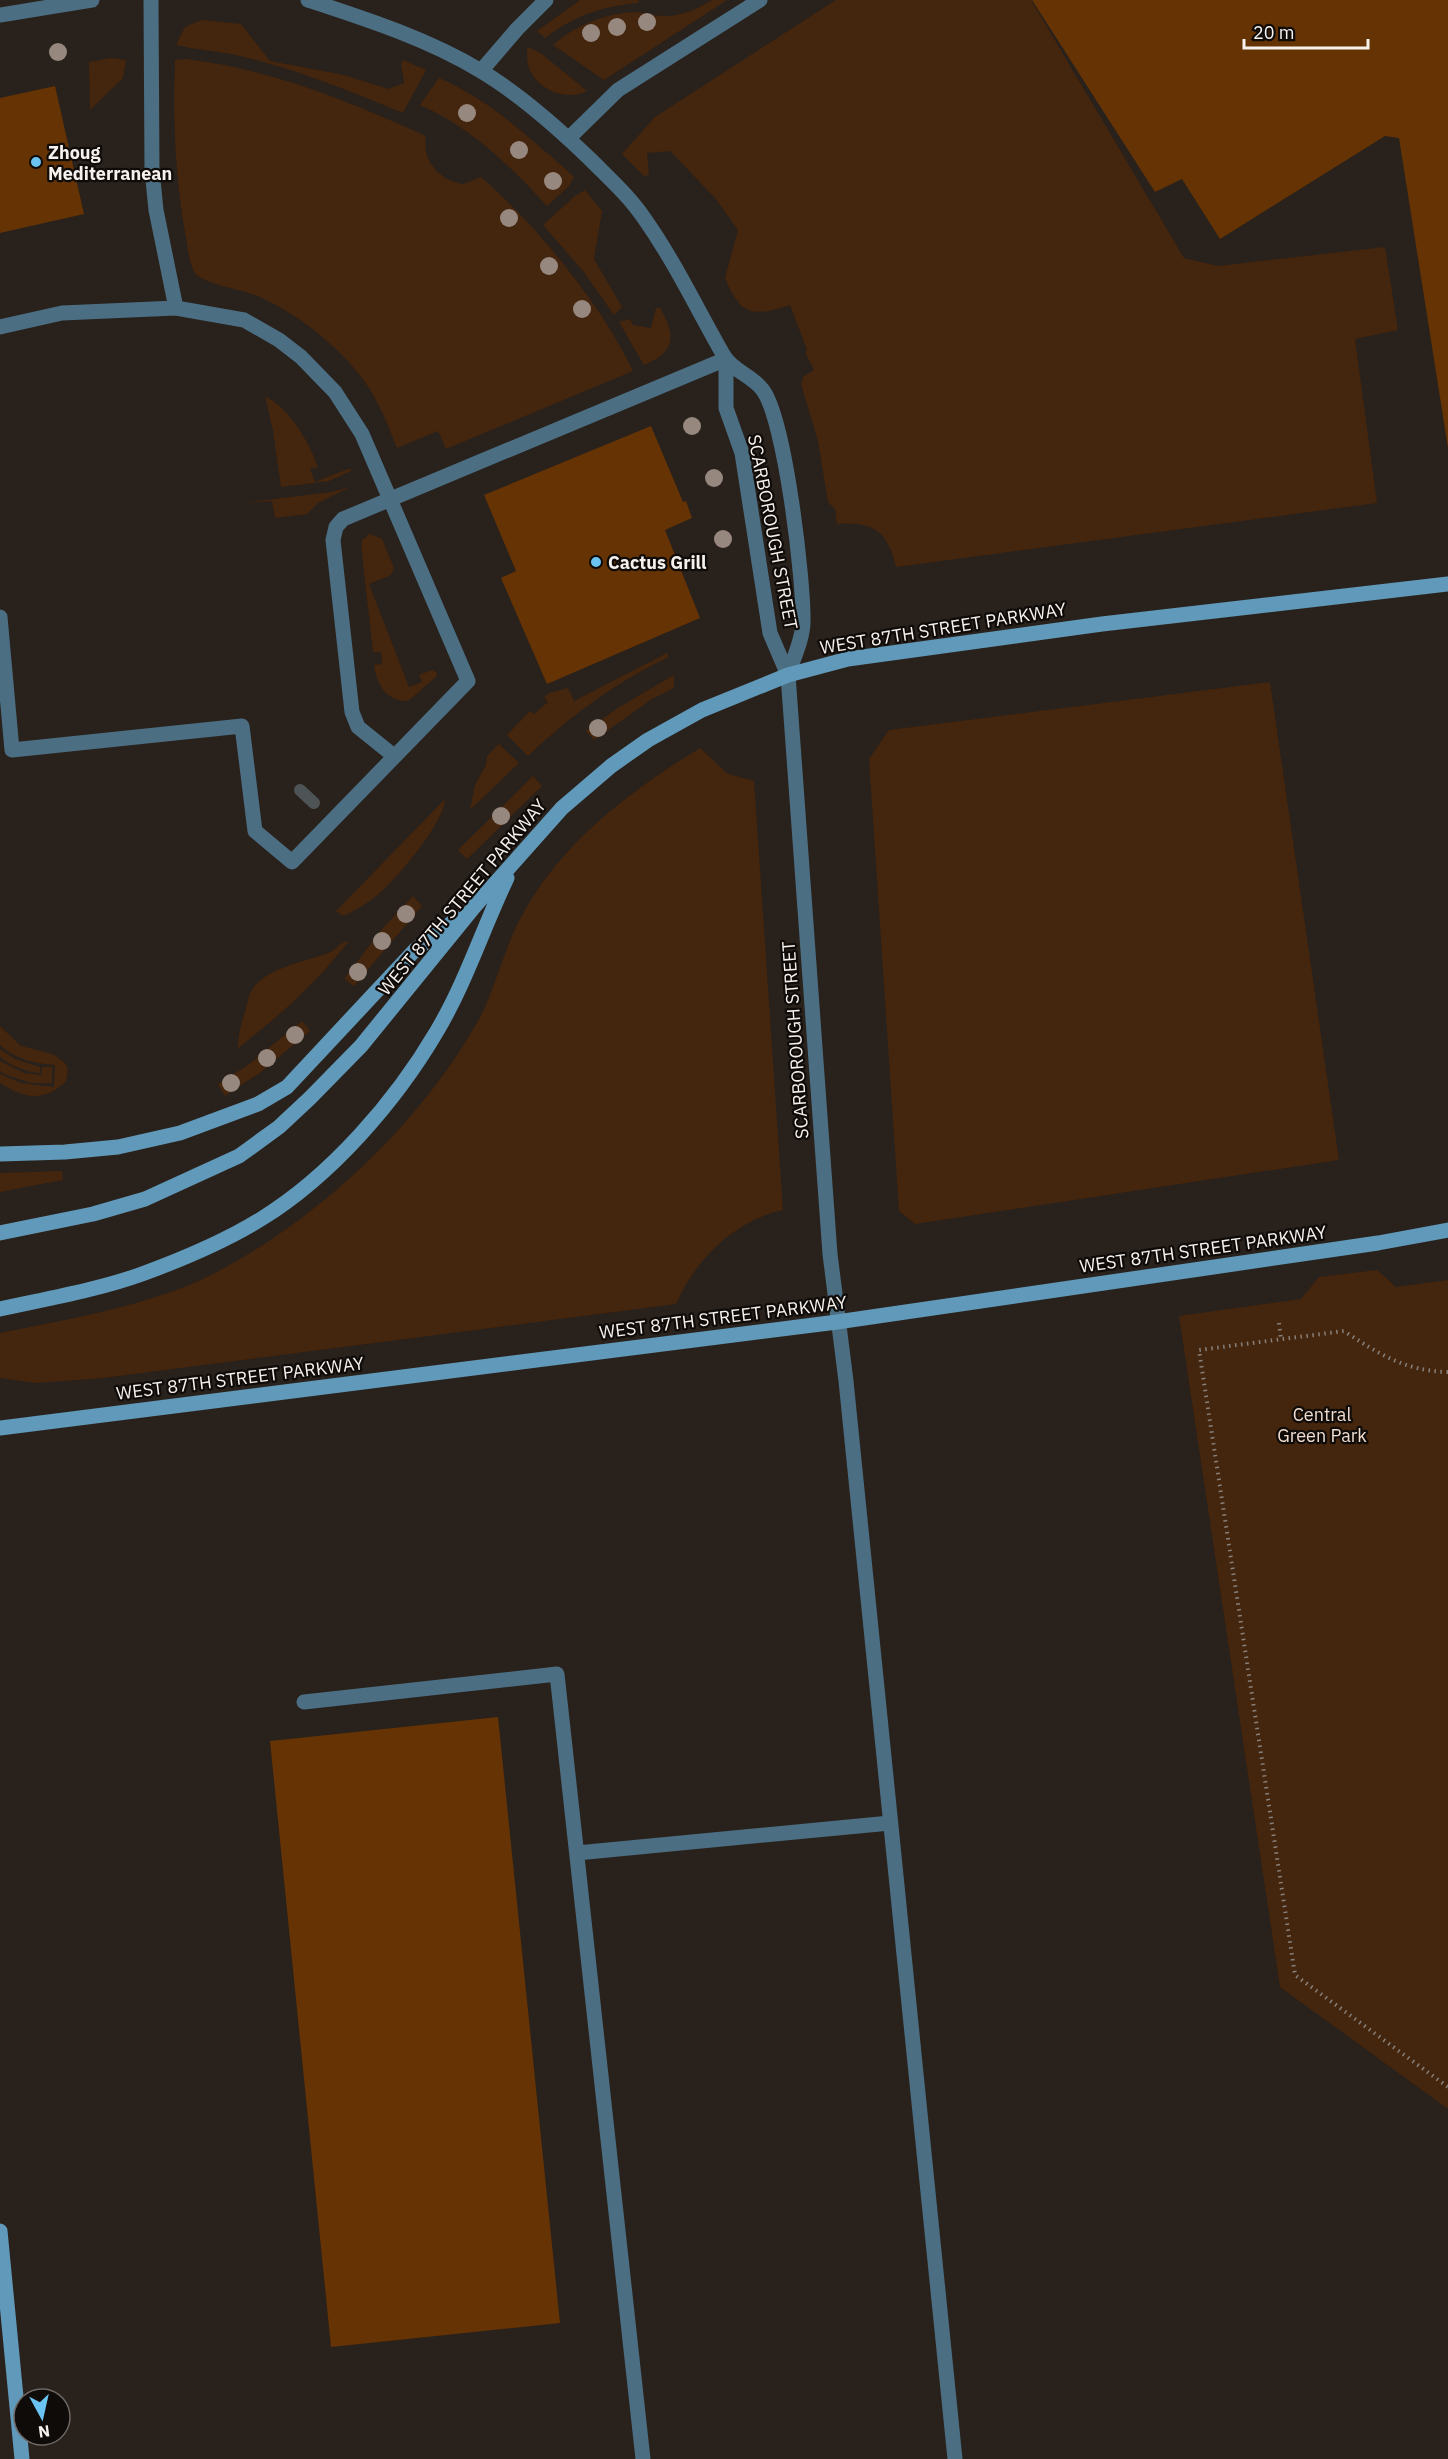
<svg xmlns="http://www.w3.org/2000/svg" width="1448" height="2459" viewBox="0 0 1448 2459" font-family="'IBM Plex Sans',sans-serif">
<style>
.green{fill:#44250d}
.lines{fill:none;stroke-linecap:round;stroke-linejoin:round}
.stream{stroke:#4e5456;stroke-width:12}
.building{fill:#653304}
.path{stroke:#87807b;stroke-width:4;stroke-dasharray:1.5 4.5;stroke-linecap:butt}
.service{stroke:#4b6e82;stroke-width:15}
.minor{stroke:#4b6e82;stroke-width:15}
.secondary{stroke:#6099b9;stroke-width:15}
.tree{fill:#97887f}
.poi-dot{fill:#6bc3f2;stroke:#0f0b09;stroke-width:2}
.labels{text-anchor:middle;dominant-baseline:central;stroke-width:4.5;stroke-linejoin:round;paint-order:stroke}
.poi-label{font-size:18px;font-weight:bold;fill:#f7f1ed;stroke:#0f0b09;text-anchor:start}
.street-label{font-size:18px;fill:#f7f1ed;stroke:#0f0b09}
.park-label{font-size:18px;fill:#f1ddd0;stroke:#0f0b09}
</style>
<rect width="100%" height="100%" fill="#29211b"/>
<path class="green" d="M 580,0 L 639,0 L 638,3 C 602,6 574,16 545,38 L 537,31 Z
M 712,0 L 727,0 L 604,80 L 553,45 C 575,26 603,14 633,12 C 644,12 654,16 665,16 C 683,16 697,9 712,0 Z
M 836,0 L 1031,0 L 1184,258 L 1218,266 L 1385,247 L 1398,330 L 1355,339 L 1377,503 L 896,567 C 888,532 874,521 837,524 L 835,509 L 828,502 L 818,441 L 801,384 L 803,377 L 814,370 L 805,352 L 807,350 L 790,305 C 755,316 741,318 725,278 L 738,230 L 716,199 L 670,151 L 647,153 L 649,174 L 645,177 L 622,154 L 655,117 Z
M 201,20 L 241,24 L 270,61 L 344,75 L 388,89 L 404,83 L 401,63 L 403,60 L 426,70 L 403,113 C 350,91 297,69 240,56 C 219,51 197,50 176,45 L 185,27 Z
M 528,47 L 542,54 L 587,91 C 559,105 520,80 528,47 Z
M 112,58 L 126,60 L 123,78 L 90,110 L 89,62 Z
M 186,59 C 271,69 349,101 426,136 C 421,160 440,181 463,184 L 481,177 C 535,223 603,307 633,371 L 446,449 L 438,431 L 397,448 C 388,425 379,402 365,382 C 339,346 296,312 255,295 C 240,289 203,284 195,273 C 189,264 188,249 186,238 C 175,178 173,120 175,60 Z
M 439,78 C 489,99 531,139 571,174 L 574,177 L 569,186 L 547,206 C 510,166 472,128 420,105 Z
M 585,190 L 602,211 L 594,259 L 622,307 L 614,315 L 583,271 L 543,225 L 575,196 Z
M 656,308 L 660,308 C 676,335 676,352 644,365 L 619,322 L 630,319 L 633,325 L 651,328 Z
M 265,396 C 290,409 308,440 318,467 L 310,469 L 315,482 L 348,469 L 353,470 L 329,481 L 281,487 L 273,431 Z
M 350,487 L 318,503 L 307,514 L 275,518 L 272,501 L 242,503 L 332,492 Z
M 370,534 L 382,539 L 394,568 L 391,575 L 369,584 L 409,687 L 422,682 L 419,675 L 432,670 L 437,673 L 436,677 L 408,701 C 387,702 376,684 374,665 L 382,664 L 381,652 L 373,652 L 361,545 L 362,540 Z
M 667,653 L 669,657 C 616,682 570,716 528,756 L 507,735 L 530,711 L 534,714 L 548,702 L 544,697 L 549,693 L 568,688 L 574,701 Z
M 674,675 L 674,688 L 652,699 L 594,740 L 586,731 L 616,709 Z
M 1270,682 L 1339,1160 L 915,1224 L 899,1211 L 869,759 L 889,730 Z
M 499,744 L 519,763 L 470,810 L 475,785 L 486,765 L 487,756 Z
M 700,748 L 728,774 L 754,781 L 783,1210 C 734,1221 696,1259 676,1304 L 103,1378 L 36,1383 L 0,1378 L 0,1333 C 60,1321 123,1310 182,1288 C 208,1278 234,1263 258,1248 C 345,1193 425,1113 477,1023 C 495,991 502,954 519,921 C 558,845 628,792 700,748 Z
M 533,776 L 542,786 L 467,859 L 458,850 Z
M 445,799 C 445,821 399,876 382,891 C 372,901 358,908 347,915 L 341,915 L 336,911 Z
M 413,896 L 422,906 L 354,986 L 344,979 L 382,929 Z
M 349,941 C 317,982 280,1016 238,1048 C 238,1037 241,1023 245,1012 C 247,1005 248,996 252,990 C 264,969 305,961 326,954 C 336,951 339,942 349,941 Z
M 302,1021 L 310,1031 L 261,1072 L 225,1096 L 218,1084 L 248,1065 Z
M 0,1026 L 21,1046 L 53,1054 L 65,1063 L 68,1068 L 66,1081 C 45,1103 22,1098 0,1083 L 0,1074 L 21,1083 L 54,1087 L 55,1065 C 34,1063 17,1060 0,1045 Z
M 0,1049 L 15,1059 L 40,1067 L 40,1073 C 25,1072 12,1066 0,1057 Z
M 0,1061 L 24,1073 L 41,1075 L 42,1067 L 52,1067 L 52,1083 L 31,1083 L 4,1074 L 0,1071 Z
M 62,1171 L 63,1180 L 0,1192 L 0,1173 Z
M 1377,1270 L 1396,1287 L 1448,1280 L 1448,2109 L 1280,1987 L 1179,1316 L 1301,1299 L 1319,1277 Z"/>
<g class="lines">
<path class="stream" d="M 300,790 L 314,803"/>
</g>
<path class="building" d="M 1032,0 L 1448,0 L 1448,448 L 1399,138 L 1385,136 L 1220,239 L 1182,179 L 1155,192 Z
M 55,86 L 84,214 L 0,233 L 0,98 Z
M 651,426 L 683,502 L 686,501 L 692,518 L 665,530 L 700,618 L 547,684 L 501,578 L 516,571 L 484,495 Z
M 498,1717 L 560,2323 L 331,2347 L 270,1741 Z"/>
<g class="lines">
<path class="path" d="M 1279,1323 L 1281,1339
M 1448,1372 C 1405,1371 1379,1354 1344,1331 L 1199,1350 L 1295,1975 L 1448,2087"/>
<path class="service" d="M 151,0 L 152,170 L 156,210 L 176,308
M 0,327 L 62,313 L 176,308 L 244,320 L 279,340 L 301,357 L 335,392 L 362,434 L 468,681 L 292,862 L 255,831 L 242,726 L 12,750 L 0,617
M 394,756 L 358,727 L 352,712 L 333,540 L 336,527 L 343,519 L 726,359
M 304,1702 L 557,1674 L 643,2459
M 577,1853 L 890,1823"/>
<path class="minor" d="M 308,0 C 366,19 428,39 481,71 C 521,95 558,128 591,160 C 610,179 629,196 644,218 C 675,262 697,309 724,356 C 732,370 752,376 762,389 C 785,417 804,582 803,622 C 803,639 793,659 788,675
M 0,15 L 92,0
M 481,71 L 517,29 L 546,0
M 569,138 L 618,90 L 760,0
M 726,359 L 726,408 L 742,453 L 770,633 L 788,675 L 830,1254 L 846,1381 L 955,2459"/>
<path class="secondary" d="M 0,1154 L 65,1152 L 118,1147 L 180,1133 L 258,1104 L 287,1087 L 415,950 L 457,919
M 0,1233 L 93,1214 L 145,1199 L 239,1156 L 279,1127 L 310,1098 L 361,1046 L 474,907 L 562,808 L 611,766 L 648,740 L 702,710 L 788,675 L 848,659 L 1102,624 L 1448,584
M 0,1309 C 45,1299 98,1290 142,1274 C 183,1259 224,1242 261,1219 C 331,1176 396,1101 437,1031 C 466,982 483,928 507,878
M 0,1428 L 837,1322 L 1378,1243 L 1448,1230
M 0,2231 L 22,2459"/>
</g>
<g class="tree">
<circle cx="647" cy="22" r="9"/>
<circle cx="617" cy="27" r="9"/>
<circle cx="591" cy="33" r="9"/>
<circle cx="58" cy="52" r="9"/>
<circle cx="467" cy="113" r="9"/>
<circle cx="519" cy="150" r="9"/>
<circle cx="553" cy="181" r="9"/>
<circle cx="509" cy="218" r="9"/>
<circle cx="549" cy="266" r="9"/>
<circle cx="582" cy="309" r="9"/>
<circle cx="692" cy="426" r="9"/>
<circle cx="714" cy="478" r="9"/>
<circle cx="723" cy="539" r="9"/>
<circle cx="598" cy="728" r="9"/>
<circle cx="501" cy="816" r="9"/>
<circle cx="406" cy="914" r="9"/>
<circle cx="382" cy="941" r="9"/>
<circle cx="358" cy="972" r="9"/>
<circle cx="295" cy="1035" r="9"/>
<circle cx="267" cy="1058" r="9"/>
<circle cx="231" cy="1083" r="9"/>
</g>
<g class="poi-dot">
<circle cx="36" cy="162" r="6"/>
<circle cx="596" cy="562" r="6"/>
</g>
<g class="labels">
<g class="poi-label">
<text x="48" y="152">Zhoug<tspan x="48" dy="21">Mediterranean</tspan></text>
<text x="608" y="562">Cactus Grill</text>
</g>
<g class="street-label">
<text transform="translate(773 532) rotate(79)">SCARBOROUGH STREET</text>
<text transform="translate(943 628) rotate(-9)">WEST 87TH STREET PARKWAY</text>
<text transform="translate(462 897) rotate(-50)">WEST 87TH STREET PARKWAY</text>
<text transform="translate(795 1040) rotate(-94)">SCARBOROUGH STREET</text>
<text transform="translate(1203 1249) rotate(-8)">WEST 87TH STREET PARKWAY</text>
<text transform="translate(723 1317) rotate(-7)">WEST 87TH STREET PARKWAY</text>
<text transform="translate(240 1378) rotate(-7)">WEST 87TH STREET PARKWAY</text>
</g>
<g class="park-label">
<text x="1322" y="1414">Central<tspan x="1322" dy="21">Green Park</tspan></text>
</g>
</g>
<g transform="translate(42 2417) rotate(172)"><circle r="28" fill="#0f0b09" stroke="#6c6764" stroke-width="1.5"/>
<path d="M0-4.5L10 22L0 15L-10 22Z" fill="#6bc3f2"/>
<text y="-9" font-size="16" font-weight="bold" text-anchor="middle" fill="#f7f1ed">N</text>
</g>
<path d="M1244 39v9h124v-9" fill="none" stroke="#f7f1ed" stroke-width="3"/>
<text x="1253" y="39" font-size="18" fill="#f7f1ed" stroke="#0f0b09" stroke-width="4.5" paint-order="stroke">20 m</text>
</svg>
